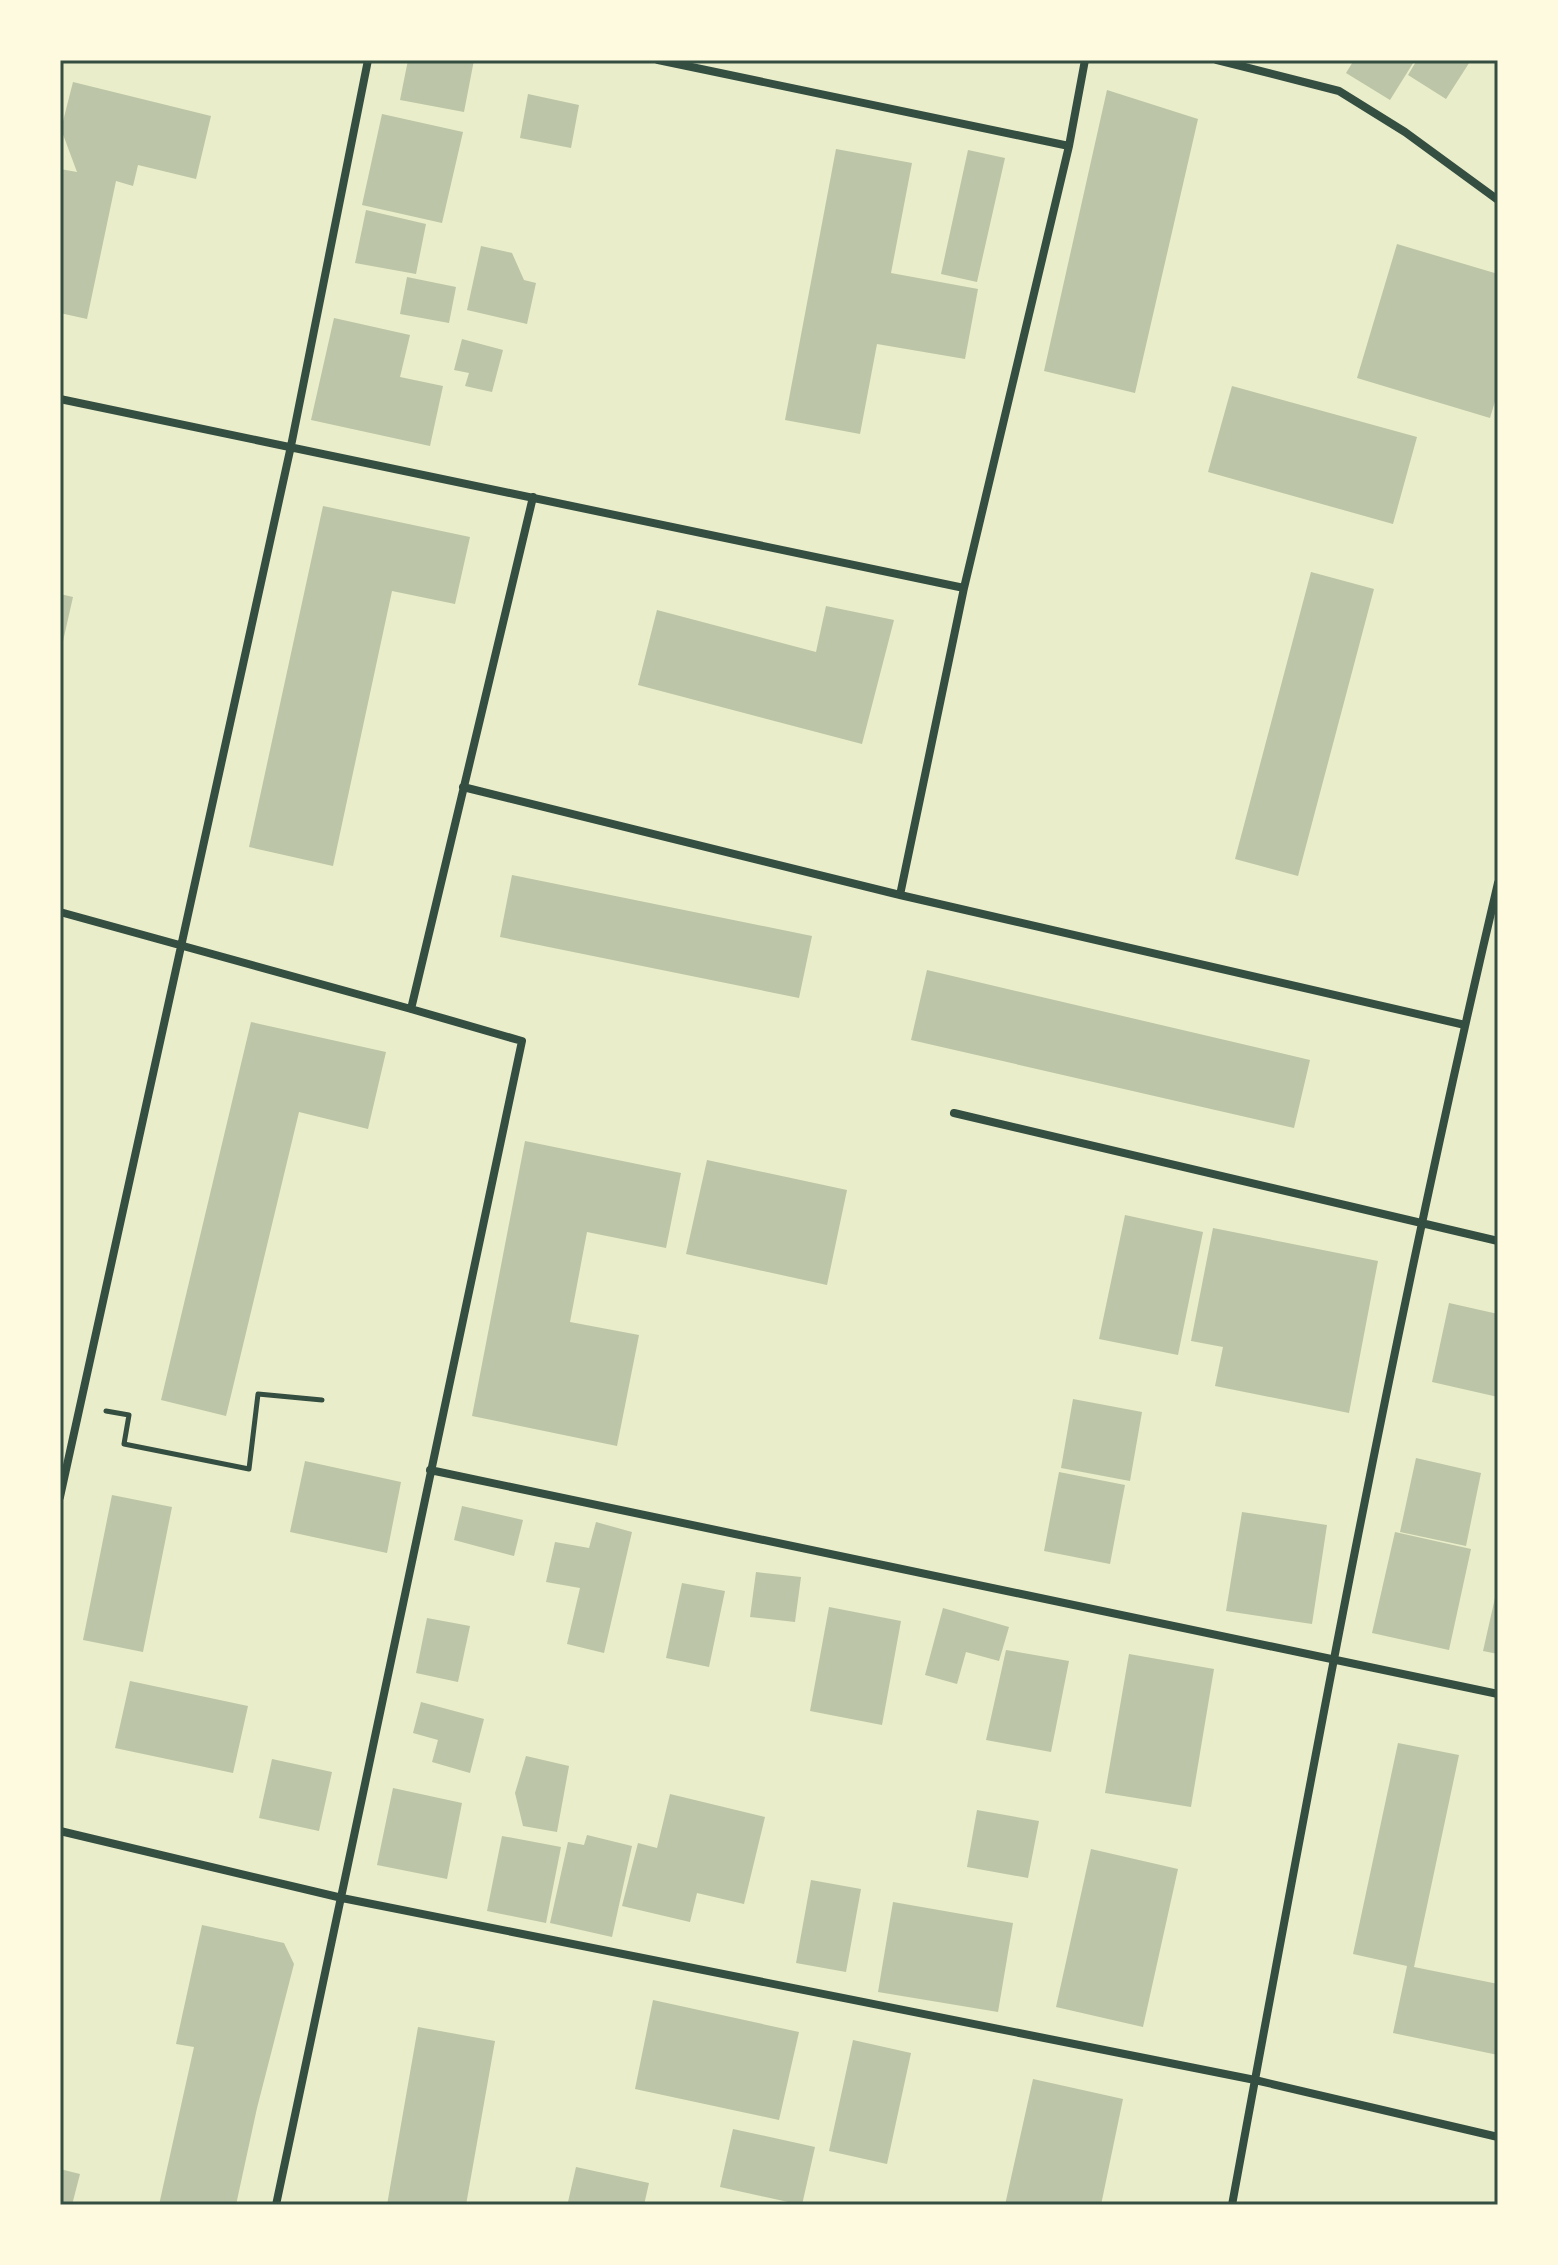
<svg xmlns="http://www.w3.org/2000/svg" width="1558" height="2265" viewBox="0 0 1558 2265" font-family="'Exo 2',sans-serif">
<style>
.building{fill:#bcc5a7}
.lines{fill:none;stroke-linecap:round;stroke-linejoin:round}
.path{stroke:#344e41;stroke-width:5}
.minor{stroke:#344e41;stroke-width:8}
.neatline{fill:none;stroke:#344e41;stroke-width:3}
</style>
<rect width="100%" height="100%" fill="#e9edc9"/>
<path class="building" d="M 408,60 L 474,60 L 464,112 L 400,100 Z
M 1354,60 L 1415,60 L 1390,100 L 1346,73 Z
M 1417,60 L 1471,60 L 1446,99 L 1408,75 Z
M 73,82 L 211,116 L 196,179 L 138,165 L 133,186 L 116,181 L 87,319 L 60,313 L 60,169 L 77,172 L 61,129 Z
M 1107,90 L 1198,119 L 1135,393 L 1044,371 Z
M 528,94 L 579,105 L 571,148 L 520,138 Z
M 382,114 L 463,132 L 442,223 L 362,205 Z
M 836,149 L 912,163 L 891,273 L 978,289 L 965,359 L 877,344 L 860,434 L 785,420 Z
M 968,150 L 1005,158 L 977,282 L 941,274 Z
M 366,210 L 426,224 L 416,274 L 355,263 Z
M 1397,244 L 1498,274 L 1498,391 L 1490,418 L 1357,378 Z
M 481,246 L 512,253 L 524,280 L 536,283 L 527,324 L 467,310 Z
M 407,277 L 456,287 L 449,323 L 400,314 Z
M 334,318 L 410,335 L 400,377 L 443,386 L 430,446 L 311,420 Z
M 462,339 L 503,350 L 492,392 L 465,386 L 469,373 L 454,370 Z
M 1232,386 L 1417,437 L 1393,524 L 1208,472 Z
M 323,506 L 470,537 L 455,604 L 392,591 L 333,866 L 249,847 Z
M 1311,572 L 1374,589 L 1298,876 L 1235,859 Z
M 60,594 L 73,597 L 61,650 L 60,650 Z
M 826,606 L 894,620 L 862,744 L 638,685 L 657,610 L 816,652 Z
M 512,875 L 812,936 L 799,998 L 500,937 Z
M 927,970 L 1310,1060 L 1294,1128 L 911,1040 Z
M 251,1022 L 386,1052 L 368,1129 L 299,1112 L 226,1416 L 161,1400 Z
M 525,1141 L 681,1173 L 666,1248 L 587,1232 L 570,1322 L 639,1335 L 617,1446 L 472,1416 Z
M 707,1160 L 847,1190 L 827,1285 L 686,1254 Z
M 1125,1215 L 1203,1232 L 1178,1355 L 1099,1339 Z
M 1213,1228 L 1378,1261 L 1349,1413 L 1215,1386 L 1223,1347 L 1191,1341 Z
M 1449,1303 L 1498,1314 L 1498,1397 L 1432,1382 Z
M 1073,1399 L 1142,1412 L 1130,1481 L 1061,1468 Z
M 1416,1458 L 1481,1473 L 1466,1546 L 1400,1532 Z
M 305,1461 L 401,1482 L 387,1553 L 290,1532 Z
M 1059,1472 L 1125,1485 L 1110,1564 L 1044,1551 Z
M 112,1495 L 172,1507 L 143,1652 L 83,1640 Z
M 462,1506 L 523,1520 L 514,1556 L 454,1540 Z
M 1242,1512 L 1327,1525 L 1312,1624 L 1226,1611 Z
M 596,1522 L 632,1532 L 604,1653 L 567,1644 L 580,1588 L 546,1582 L 555,1542 L 589,1548 Z
M 1395,1532 L 1471,1549 L 1449,1650 L 1372,1633 Z
M 756,1572 L 801,1577 L 795,1622 L 750,1617 Z
M 682,1583 L 725,1591 L 709,1667 L 666,1658 Z
M 1497,1589 L 1498,1589 L 1498,1654 L 1483,1651 Z
M 829,1607 L 901,1621 L 882,1725 L 810,1711 Z
M 943,1608 L 1009,1627 L 999,1661 L 966,1652 L 957,1684 L 925,1675 Z
M 427,1618 L 470,1626 L 458,1682 L 416,1673 Z
M 1006,1650 L 1069,1661 L 1051,1752 L 986,1740 Z
M 1129,1654 L 1214,1669 L 1191,1807 L 1105,1793 Z
M 130,1681 L 248,1706 L 233,1773 L 115,1748 Z
M 421,1702 L 484,1719 L 470,1773 L 432,1762 L 438,1740 L 413,1733 Z
M 1398,1743 L 1459,1755 L 1414,1967 L 1498,1984 L 1498,2055 L 1393,2033 L 1407,1966 L 1353,1954 Z
M 526,1756 L 569,1766 L 557,1832 L 523,1826 L 515,1793 Z
M 272,1759 L 332,1772 L 319,1831 L 259,1818 Z
M 393,1788 L 462,1803 L 447,1879 L 377,1865 Z
M 670,1794 L 765,1817 L 744,1904 L 697,1893 L 690,1922 L 622,1906 L 638,1843 L 657,1848 Z
M 977,1810 L 1039,1821 L 1028,1878 L 967,1867 Z
M 587,1835 L 632,1846 L 612,1937 L 550,1923 L 568,1842 L 584,1845 Z
M 502,1836 L 561,1847 L 546,1923 L 487,1911 Z
M 1091,1849 L 1178,1869 L 1143,2027 L 1056,2007 Z
M 811,1880 L 861,1889 L 846,1972 L 796,1963 Z
M 893,1902 L 1013,1923 L 998,2012 L 878,1992 Z
M 202,1925 L 284,1943 L 294,1964 L 257,2108 L 236,2205 L 159,2205 L 194,2047 L 176,2044 Z
M 653,2000 L 799,2032 L 779,2120 L 635,2089 Z
M 418,2027 L 495,2041 L 466,2205 L 387,2205 Z
M 853,2040 L 911,2053 L 887,2164 L 829,2151 Z
M 1033,2079 L 1123,2099 L 1101,2205 L 1005,2205 Z
M 733,2129 L 815,2147 L 802,2205 L 720,2187 Z
M 576,2167 L 649,2183 L 644,2205 L 580,2205 L 568,2202 Z
M 60,2169 L 80,2174 L 72,2205 L 60,2205 Z"/>
<g class="lines">
<path class="path" d="M 106,1411 L 129,1415 L 124,1444 L 249,1469 L 258,1394 L 322,1400"/>
<path class="minor" d="M 658,60 L 1069,146
M 1217,60 L 1339,91 L 1405,132 L 1498,200
M 60,399 L 964,588
M 463,787 L 900,895 L 1465,1025
M 900,895 L 964,588 L 1069,146 L 1085,60
M 60,912 L 411,1009
M 954,1113 L 1498,1241
M 430,1470 L 1498,1694
M 60,1497 L 291,446 L 368,60
M 60,1831 L 342,1898 L 1255,2080 L 1498,2137
M 276,2205 L 522,1041 L 411,1009 L 533,497
M 1232,2205 C 1313,1763 1395,1320 1498,883"/>
</g>
<rect width="1558" height="2265" fill="none" stroke="#fefae0" stroke-width="124"/>
<rect x="62" y="62" width="1434" height="2141" class="neatline"/>
</svg>
